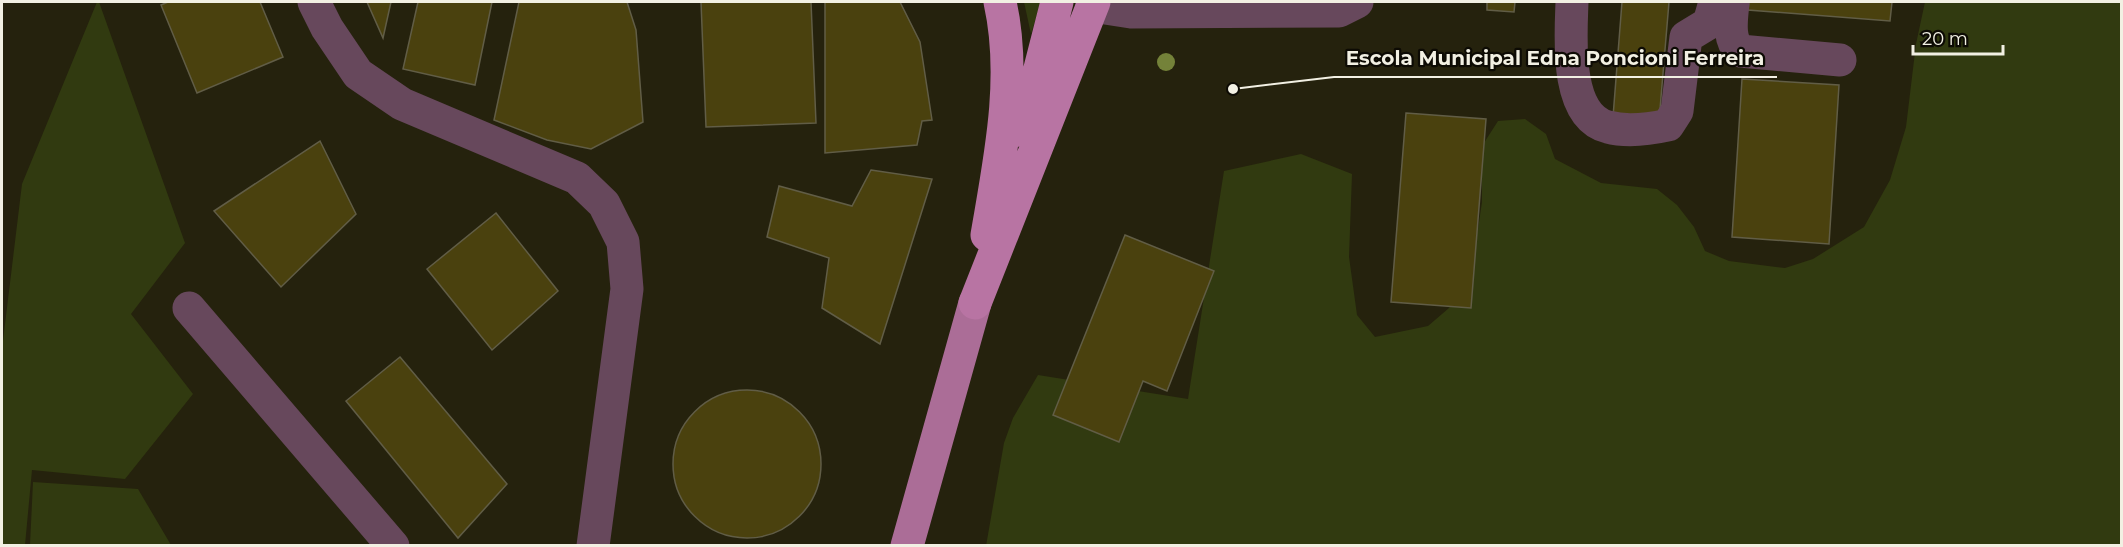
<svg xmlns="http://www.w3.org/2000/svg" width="2123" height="547" viewBox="0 0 2123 547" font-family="Montserrat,sans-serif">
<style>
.green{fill:#313a10}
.building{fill:#4a410e;stroke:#615d46;stroke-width:1.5}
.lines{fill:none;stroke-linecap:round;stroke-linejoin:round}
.minor{stroke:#67485c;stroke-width:33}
.primary{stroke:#ab6d97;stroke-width:33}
.trunk{stroke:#b874a3;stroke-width:33}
.tree{fill:#748239}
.leader{fill:none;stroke:#f2f0e3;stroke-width:2}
.callout-dot{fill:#f2f0e3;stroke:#0d0b04;stroke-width:2}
.callout-label{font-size:20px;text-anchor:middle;font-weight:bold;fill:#f2f0e3;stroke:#0d0b04;stroke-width:4.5;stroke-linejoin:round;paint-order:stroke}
</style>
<rect width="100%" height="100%" fill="#25220d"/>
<path class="green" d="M 97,2 L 99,2 L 185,243 L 131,314 L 193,394 L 125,479 L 32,470 L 25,545 L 2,545 L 2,349 L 22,184 Z
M 1024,2 L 1041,2 L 1031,34 Z
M 1925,2 L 2121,2 L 2121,545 L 986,546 L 1004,443 L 1013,418 L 1038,375 L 1188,399 L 1224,171 L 1301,154 L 1352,174 L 1349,257 L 1357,315 L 1375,337 L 1428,326 L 1449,308 L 1464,282 L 1478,229 L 1482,202 L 1482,146 L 1498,121 L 1525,119 L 1546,134 L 1555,159 L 1601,183 L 1657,189 L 1677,205 L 1694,227 L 1705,251 L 1729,261 L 1785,268 L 1813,259 L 1864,227 L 1890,180 L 1906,127 L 1916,44 Z
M 33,482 L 138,489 L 171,545 L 30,545 Z"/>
<path class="building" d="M 168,2 L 260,2 L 283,57 L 197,93 L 161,5 Z
M 367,2 L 391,2 L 383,38 Z
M 418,2 L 492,2 L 475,85 L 403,69 Z
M 519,2 L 627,2 L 636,30 L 643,122 L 591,149 L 547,140 L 494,120 Z
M 701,2 L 811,2 L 816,123 L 706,127 Z
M 825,2 L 900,2 L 920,42 L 932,120 L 922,121 L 917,145 L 825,153 Z
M 1487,2 L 1515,2 L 1514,12 L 1487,10 Z
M 1622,2 L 1669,2 L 1659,121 L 1613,117 Z
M 1749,2 L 1892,2 L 1890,21 L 1748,10 Z
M 1742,79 L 1839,85 L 1829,244 L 1732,237 Z
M 1406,113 L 1486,119 L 1471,308 L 1391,302 Z
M 320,141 L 356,214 L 281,287 L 214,211 Z
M 871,170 L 932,179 L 880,344 L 822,308 L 829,258 L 767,237 L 779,186 L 852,206 Z
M 496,213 L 558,291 L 492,350 L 427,269 Z
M 1125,235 L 1214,271 L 1167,391 L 1143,381 L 1119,442 L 1053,415 Z
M 400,357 L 507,484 L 458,538 L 346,401 Z
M673 464a74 74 0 1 1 148 0a74 74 0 1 1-148 0Z"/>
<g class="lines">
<path class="minor" d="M 314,2 L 327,28 L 358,74 L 402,104 L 577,178 L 604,204 L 623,242 L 627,289 L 593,546
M 1572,2 C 1571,35 1564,116 1608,127 C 1626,132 1650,129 1668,125 L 1677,111 L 1686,37 L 1709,23 L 1715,2
M 1733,2 C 1732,17 1727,39 1740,51 L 1840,60
M 1092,6 L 1131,12 L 1339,11 L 1357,2
M 189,308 L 393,546"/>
<path class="primary" d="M 907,546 L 975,303"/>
<path class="trunk" d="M 1024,131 L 1057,2
M 987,235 C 1000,159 1017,78 1000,2
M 975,303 L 1094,2"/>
</g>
<circle class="tree" cx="1166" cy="62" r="9"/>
<path class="leader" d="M1233 89L1334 77H1777"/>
<circle class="callout-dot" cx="1233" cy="89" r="6"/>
<g class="callout-label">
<text x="1555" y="65">Escola Municipal Edna Poncioni Ferreira</text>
</g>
<rect width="2123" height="547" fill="none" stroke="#f2f0e3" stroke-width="6"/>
<path d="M1913 45v9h90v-9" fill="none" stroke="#f2f0e3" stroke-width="3"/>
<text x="1922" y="45" font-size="18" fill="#f2f0e3" stroke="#0d0b04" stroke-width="4.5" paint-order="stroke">20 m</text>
</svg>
